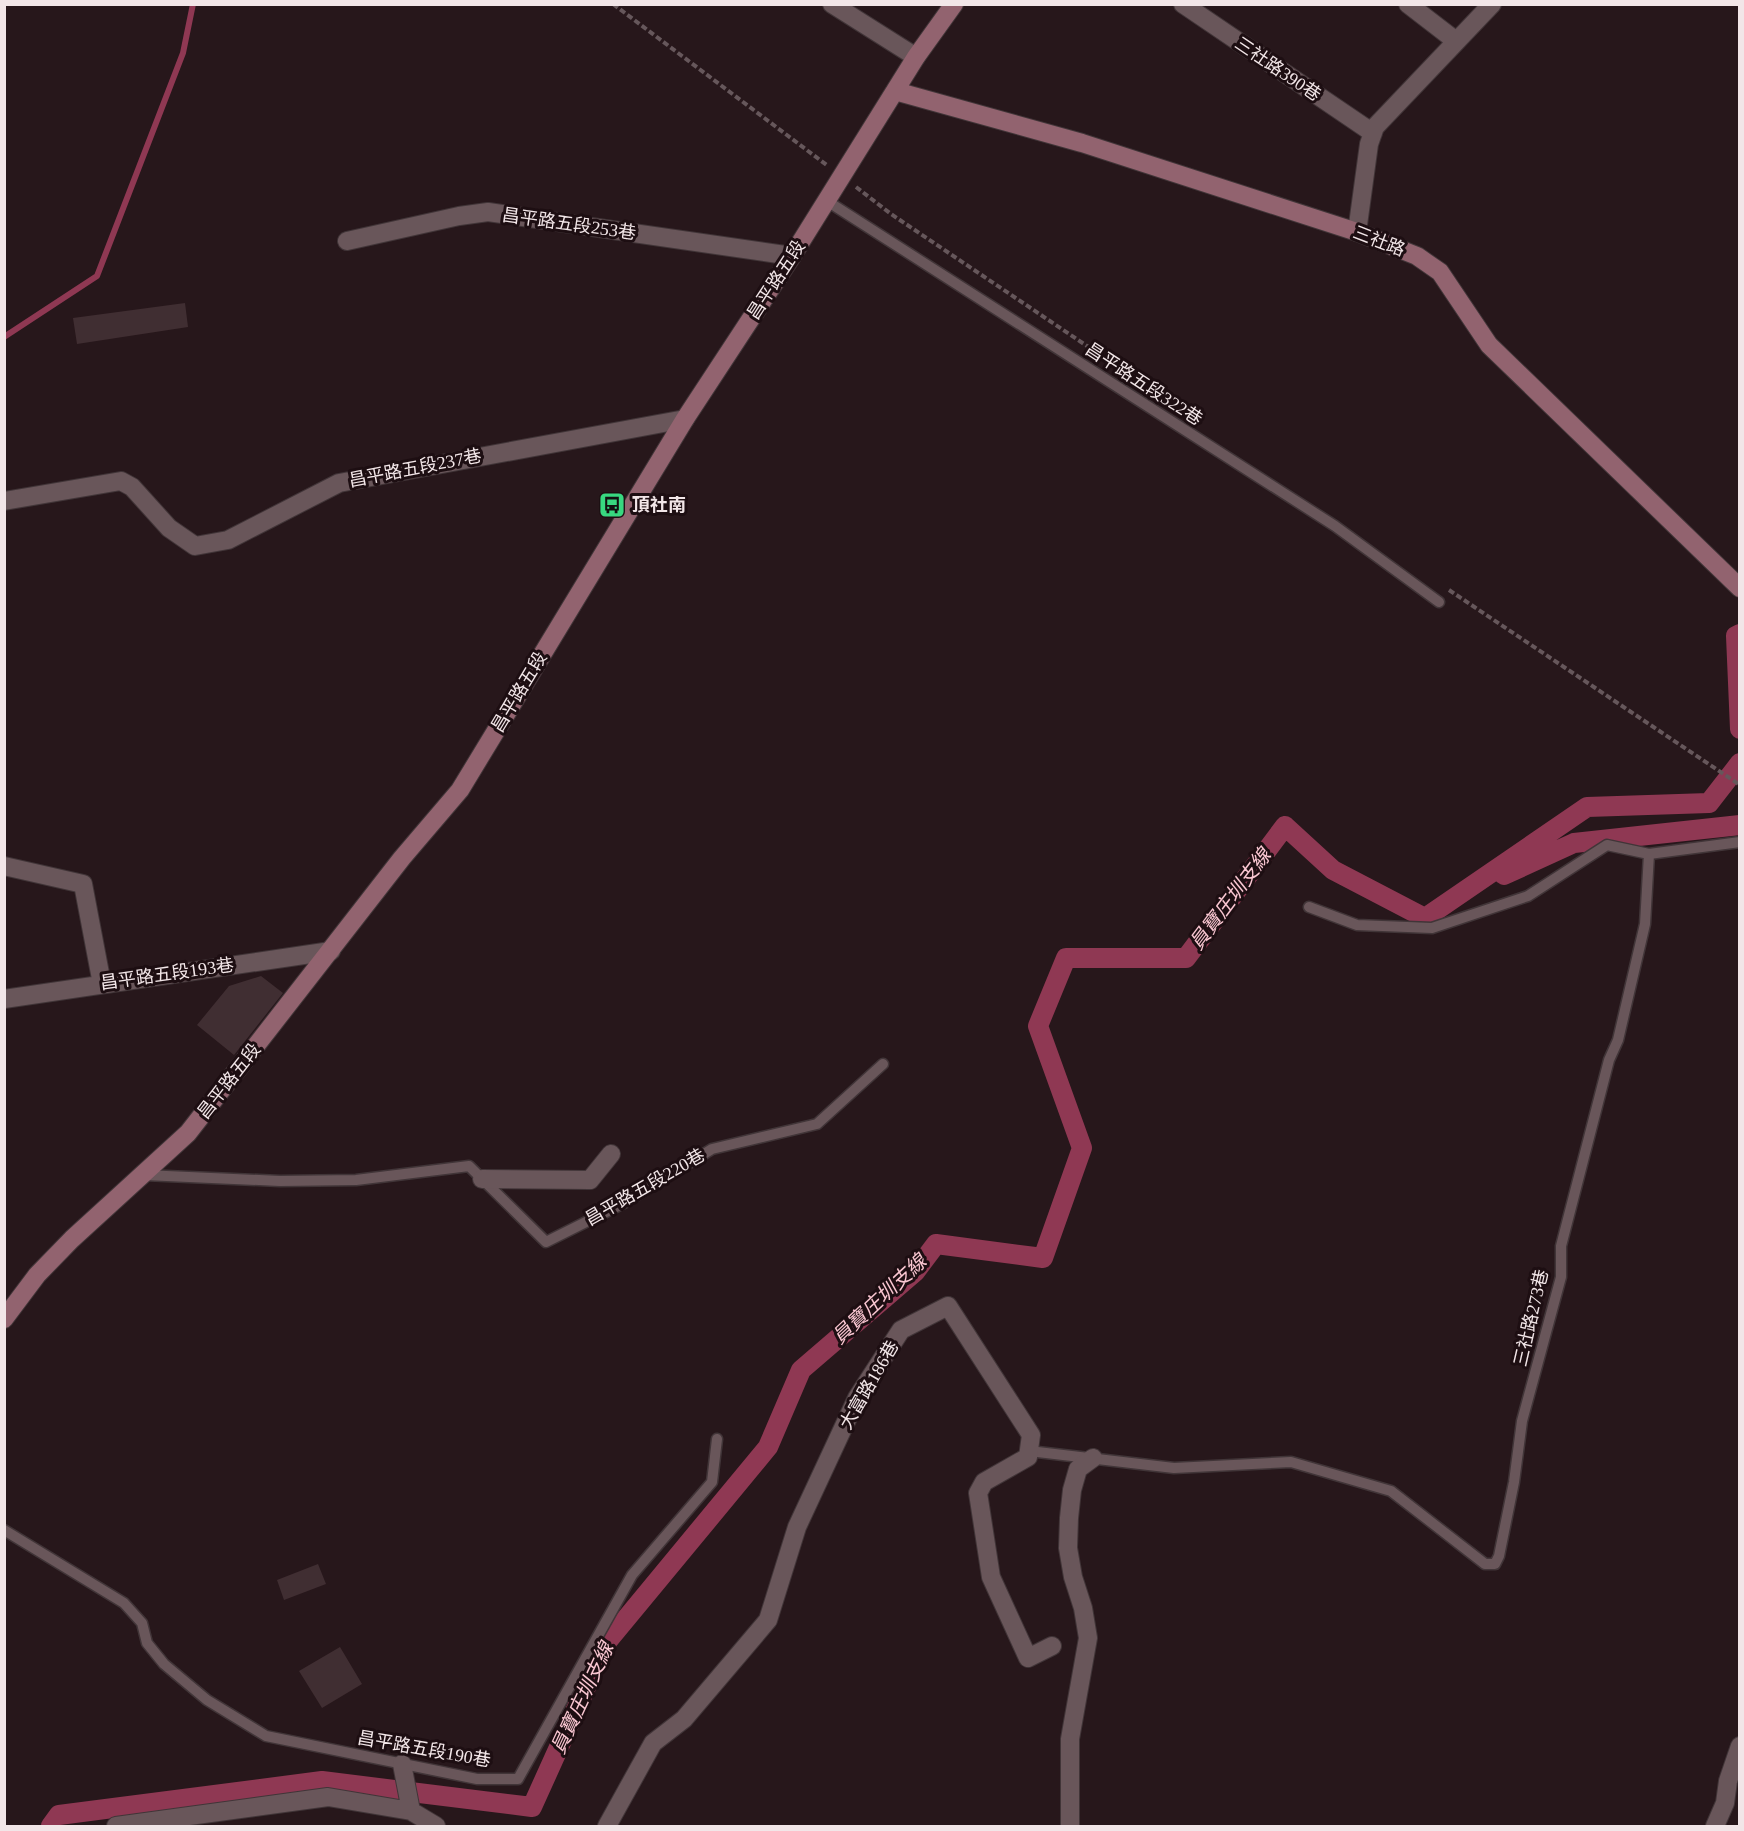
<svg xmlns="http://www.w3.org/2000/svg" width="1744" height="1831" viewBox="0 0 1744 1831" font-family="'Times New Roman','Noto Sans TC',serif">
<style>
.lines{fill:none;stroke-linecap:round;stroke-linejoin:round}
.stream{stroke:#8f3853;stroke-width:6}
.canal{stroke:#8f3853;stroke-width:20}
.building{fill:#402e32}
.lane-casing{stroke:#413538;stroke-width:13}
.street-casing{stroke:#413538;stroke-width:20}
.secondary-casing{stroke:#413538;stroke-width:20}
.path{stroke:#66575b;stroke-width:4;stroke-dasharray:6 3;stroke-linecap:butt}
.lane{stroke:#69565a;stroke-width:10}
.street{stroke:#69565a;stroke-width:18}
.secondary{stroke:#92636f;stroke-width:18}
.labels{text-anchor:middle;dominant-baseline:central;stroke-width:6;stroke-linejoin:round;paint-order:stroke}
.street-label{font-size:18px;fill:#f2e6e8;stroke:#1d0e12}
.poi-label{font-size:18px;font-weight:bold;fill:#f2e6e8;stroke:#1d0e12;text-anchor:start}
.water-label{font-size:20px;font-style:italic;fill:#fac7d2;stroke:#1d0e12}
</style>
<rect width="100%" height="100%" fill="#27171b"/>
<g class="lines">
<path class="stream" d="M 4,337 L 97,276 L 183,53 L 193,4"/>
<path class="canal" d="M 1740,634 L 1736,636 L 1740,729
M 1504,875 L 1574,843 L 1740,825
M 51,1826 L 59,1815 L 322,1781 L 532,1807 L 606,1643 L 768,1447 L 801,1370 L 915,1272 L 936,1244 L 1043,1258 L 1082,1148 L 1038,1026 L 1066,958 L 1186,958 L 1285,826 L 1333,870 L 1425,918 L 1587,807 L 1709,803 L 1740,763"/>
</g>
<path class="building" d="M 185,303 L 188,327 L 77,344 L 73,318 Z
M 261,976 L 283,993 L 234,1055 L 197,1025 L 229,986 Z
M 318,1564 L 326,1584 L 284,1600 L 277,1580 Z
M 340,1647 L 362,1684 L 322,1708 L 299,1671 Z"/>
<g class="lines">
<defs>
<path id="lane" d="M 827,201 L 1335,526 L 1439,602
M 1309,907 L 1357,925 L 1432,928 L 1528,896 L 1607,845 L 1649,854 L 1740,842
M 144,1175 L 280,1181 L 356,1180 L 469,1166 L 546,1242 L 626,1202 L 712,1149 L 817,1124 L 883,1064
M 1029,1451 L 1174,1468 L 1291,1462 L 1391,1491 L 1485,1564 L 1495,1564 L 1499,1556 L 1514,1482 L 1522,1421 L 1561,1277 L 1561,1246 L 1609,1060 L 1618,1040 L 1645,924 L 1649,854
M 4,1530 L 124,1603 L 142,1623 L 147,1643 L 164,1664 L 207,1700 L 266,1736 L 477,1779 L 518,1779 L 632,1575 L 712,1482 L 717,1439"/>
<path id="street" d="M 832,4 L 916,57
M 1183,4 L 1373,133
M 1408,4 L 1456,41
M 1357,232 L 1369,144 L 1375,127 L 1492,4
M 347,241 L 459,216 L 488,212 L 792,256
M 4,501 L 121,481 L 132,487 L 169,528 L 195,546 L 228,540 L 339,483 L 685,419
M 4,866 L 83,884 L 102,984
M 4,999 L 331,951
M 482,1179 L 590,1180 L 611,1154
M 402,1764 L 411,1811
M 116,1826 L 328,1797 L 411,1811 L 436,1826
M 607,1826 L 653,1743 L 684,1719 L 768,1620 L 797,1527 L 857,1398 L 901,1330 L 948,1306 L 1031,1435 L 1028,1457 L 984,1482 L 978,1493 L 991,1577 L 1028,1658 L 1052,1646
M 1070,1826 L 1070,1739 L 1088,1638 L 1083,1608 L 1073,1577 L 1068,1548 L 1069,1518 L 1072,1490 L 1078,1469 L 1093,1458
M 1715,1826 L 1725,1803 L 1728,1781 L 1740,1746"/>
<path id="secondary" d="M 895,91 L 1082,143 L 1357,232 L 1417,256 L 1440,272 L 1489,345 L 1740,588
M 4,1319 L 37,1275 L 72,1239 L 188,1133 L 402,858 L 460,790 L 685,419 L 792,256 L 916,57 L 954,4"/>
</defs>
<use href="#lane" class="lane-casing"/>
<use href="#street" class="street-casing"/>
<use href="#secondary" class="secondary-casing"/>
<path class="path" d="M 613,4 L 828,166
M 856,187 L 891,214 L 1139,381
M 1449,590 L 1740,785"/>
<use href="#lane" class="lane"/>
<use href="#street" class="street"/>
<use href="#secondary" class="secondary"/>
</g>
<defs>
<symbol id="bus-square" viewBox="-11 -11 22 22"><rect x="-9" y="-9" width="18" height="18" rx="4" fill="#38d880" stroke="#1d0e12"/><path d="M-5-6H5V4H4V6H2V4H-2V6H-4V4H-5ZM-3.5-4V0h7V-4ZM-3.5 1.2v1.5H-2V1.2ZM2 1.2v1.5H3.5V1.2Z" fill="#111"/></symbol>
</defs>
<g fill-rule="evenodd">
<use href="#bus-square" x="597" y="490" width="30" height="30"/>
</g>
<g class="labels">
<g class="street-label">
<text transform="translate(1278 69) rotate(34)">三社路390巷</text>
<text transform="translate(569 224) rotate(8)">昌平路五段253巷</text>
<text transform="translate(1379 241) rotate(21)">三社路</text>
<text transform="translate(776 280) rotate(-57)">昌平路五段</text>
<text transform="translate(1144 384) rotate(33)">昌平路五段322巷</text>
<text transform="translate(415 468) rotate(-11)">昌平路五段237巷</text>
<text transform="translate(519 692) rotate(-59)">昌平路五段</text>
<text transform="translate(167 974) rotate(-8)">昌平路五段193巷</text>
<text transform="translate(229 1081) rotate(-52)">昌平路五段</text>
<text transform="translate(645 1187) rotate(-30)">昌平路五段220巷</text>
<text transform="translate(1531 1318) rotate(-77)">三社路273巷</text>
<text transform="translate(869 1385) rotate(-60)">大富路186巷</text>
<text transform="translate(424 1749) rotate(10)">昌平路五段190巷</text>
</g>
<g class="poi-label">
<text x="632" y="505">頂社南</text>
</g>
<g class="water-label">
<text transform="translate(1230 899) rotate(-53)">員寶庄圳支線</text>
<text transform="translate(879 1299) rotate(-43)">員寶庄圳支線</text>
<text transform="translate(582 1698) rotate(-65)">員寶庄圳支線</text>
</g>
</g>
<rect width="1744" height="1831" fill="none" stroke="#f2e6e8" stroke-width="12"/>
</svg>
